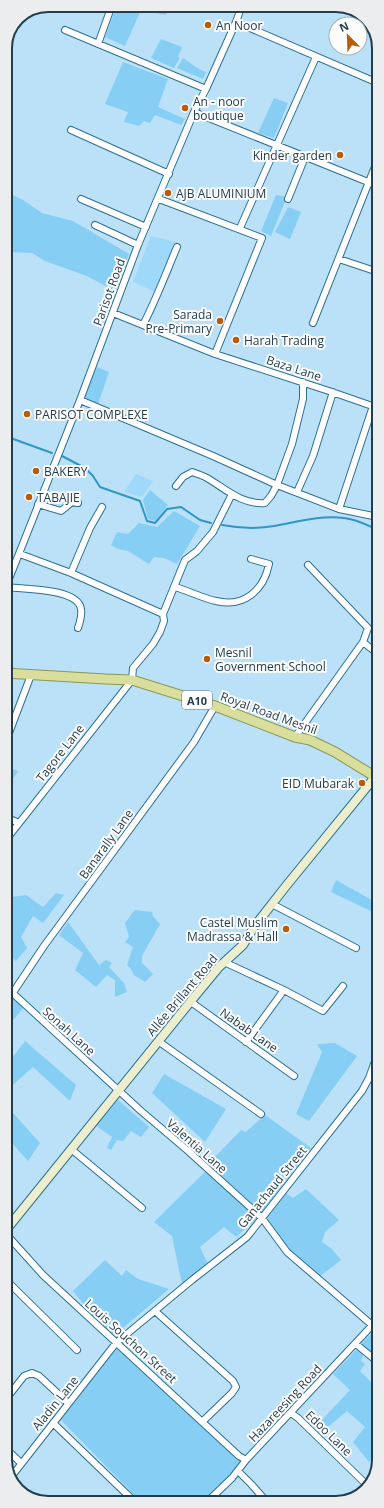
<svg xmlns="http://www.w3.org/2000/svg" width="384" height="1508" viewBox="0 0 384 1508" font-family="'Open Sans',sans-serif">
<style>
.built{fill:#9ed9fa}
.green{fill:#87cef4}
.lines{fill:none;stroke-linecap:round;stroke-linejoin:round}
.stream{stroke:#3096c5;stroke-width:2}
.street-casing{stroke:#2d7091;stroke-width:8}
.secondary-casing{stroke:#2d7091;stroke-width:10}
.primary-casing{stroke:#899857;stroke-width:11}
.street{stroke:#fff;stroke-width:6}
.secondary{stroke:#eceece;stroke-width:8}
.primary{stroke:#d9de9d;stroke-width:9}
.poi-dot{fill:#b95c08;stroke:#fcfcfc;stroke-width:1.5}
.labels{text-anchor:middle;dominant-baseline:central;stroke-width:4;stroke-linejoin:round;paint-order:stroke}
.shield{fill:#fcfcfc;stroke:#637782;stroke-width:1}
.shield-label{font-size:11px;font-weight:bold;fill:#223e4d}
.poi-label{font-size:12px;fill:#223e4d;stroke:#fcfcfc;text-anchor:start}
.street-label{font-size:12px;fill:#223e4d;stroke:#fcfcfc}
.rim{fill:none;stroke:#223e4d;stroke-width:2}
</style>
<rect width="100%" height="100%" fill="#bae1f7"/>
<path class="built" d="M 151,236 L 176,242 L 158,293 L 133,282 Z
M 136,474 L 153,481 L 142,497 L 124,492 Z"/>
<path class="green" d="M 117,5 L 169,5 L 166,15 L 141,10 L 125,46 L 105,37 Z
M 161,39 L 182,47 L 178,57 L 180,58 L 174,68 L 151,58 Z
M 183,58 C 191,63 197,69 206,72 L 203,79 L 177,68 Z
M 123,62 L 168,79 L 158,107 L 185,119 L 181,125 L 155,115 L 150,123 L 144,121 L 139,126 L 124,122 L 128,112 L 105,104 Z
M 274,98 L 288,103 L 274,138 L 258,133 Z
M 13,195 L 23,200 L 42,213 L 73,221 L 129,254 L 115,291 L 87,276 L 45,261 L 32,253 L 5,252 L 5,225 Z
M 276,195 L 287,197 L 271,236 L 261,231 Z
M 288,207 L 301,212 L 290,239 L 275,232 Z
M 97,367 L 109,372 L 98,404 L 82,399 Z
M 150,490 L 168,505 L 155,521 L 148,519 L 143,500 Z
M 174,511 L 200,526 L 177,564 L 164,558 L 154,557 L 149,564 L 128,551 L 118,549 L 111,545 L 117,532 L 128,534 L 139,523 L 157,527 Z
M 5,766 L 18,771 L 8,787 L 13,790 L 8,803 L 5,803 Z
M 336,880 L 379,904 L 379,915 L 331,892 Z
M 56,893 L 64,895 L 43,923 L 33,916 L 21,937 L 27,948 L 16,961 L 6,953 L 5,898 L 26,895 L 43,907 Z
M 135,910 L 152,912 L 153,916 L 160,924 L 142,956 L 142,963 L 153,974 L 145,982 L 134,975 L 131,969 L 127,965 L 133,947 L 125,942 L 129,937 L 125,923 Z
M 68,922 L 99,965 L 106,960 L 112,963 L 109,967 L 124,983 L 127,992 L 115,997 L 115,980 L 107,975 L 96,987 L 75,970 L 83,953 L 59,935 Z
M 6,989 L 24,1007 L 6,1029 Z
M 25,1041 L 76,1085 L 70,1101 L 33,1067 L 6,1091 L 6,1066 Z
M 335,1043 L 357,1056 L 309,1121 L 296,1114 L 322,1052 L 317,1044 Z
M 164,1074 L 226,1109 L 205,1142 L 152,1093 Z
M 118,1100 L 149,1127 L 141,1137 L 131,1131 L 123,1141 L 117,1140 L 111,1150 L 107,1148 L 112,1137 L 95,1125 Z
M 6,1105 L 40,1143 L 28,1161 L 10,1141 L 6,1144 Z
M 265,1115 L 311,1148 L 259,1216 L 236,1237 L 224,1227 L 200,1247 L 208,1264 L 182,1284 L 172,1236 L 154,1222 L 208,1169 L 251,1208 L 208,1164 L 241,1130 L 246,1132 Z
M 306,1189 L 339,1220 L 325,1232 L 322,1242 L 332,1249 L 341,1260 L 320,1276 L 290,1252 L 266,1219 L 286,1193 L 293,1198 Z
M 105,1260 L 122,1276 L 126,1270 L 138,1279 L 169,1289 L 111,1338 L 73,1291 Z
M 379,1326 L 379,1362 L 361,1344 Z
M 117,1349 L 244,1463 L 203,1502 L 142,1503 L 58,1417 Z
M 357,1349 L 363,1355 L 361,1361 L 365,1364 L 360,1371 L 371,1382 L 379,1375 L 379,1452 L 369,1462 L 353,1442 L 365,1427 L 347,1411 L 323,1431 L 319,1423 L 350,1390 L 333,1374 Z"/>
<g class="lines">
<path class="stream" d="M 5,436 L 52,453
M 62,456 L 85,468 L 93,476 L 100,487 L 140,501 L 147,521 L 155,523 L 167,509 L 181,507 L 200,520 L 211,523
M 222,525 C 238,528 257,529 274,526 C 297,522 320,515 344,518 C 356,519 367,525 378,530"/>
<defs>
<path id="street" d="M 236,22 L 378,83
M 65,30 L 206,89
M 98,44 L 112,5
M 194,112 L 378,186
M 71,130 L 169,174
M 81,199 L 146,227
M 159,199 L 262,238 L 215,354
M 288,199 L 305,157
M 95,225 L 138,245
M 240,228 L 316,57
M 339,259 L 378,272
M 113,313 L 215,354 L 332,392 L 378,408
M 313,323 L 378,159
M 143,325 C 156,300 166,273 177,247
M 80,400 L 213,456 L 277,485 L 339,509 L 378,517
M 176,486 L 183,477 L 192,472 C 197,474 202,475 207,478 C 226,489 242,505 265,503 L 271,496 L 277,485 L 292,444 L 303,399 L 303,382
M 297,492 L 313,456 L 333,392
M 38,504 L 61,511 L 72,502 L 78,503
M 102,507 L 90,528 L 71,573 L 163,614
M 339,509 L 373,406
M 20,554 L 71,573
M 308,565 L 368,628 L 363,642 L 379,655
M 6,587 C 23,589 78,588 81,609 C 82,615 80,622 78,628
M 175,587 C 189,591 202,598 216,601 C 244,608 264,590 269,564 L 251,559
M 5,589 L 80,400 L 138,245 L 194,112 L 206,89 L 236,22 L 242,5
M 9,733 L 31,675
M 295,737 L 363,642
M 5,817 L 19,823
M 5,841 L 132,680 L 133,668 L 153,644 L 160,632 L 164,621 L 163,614 L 185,560 L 197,551 L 213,532 L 232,494
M 272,904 L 356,948
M 224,962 L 284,990 L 246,1042
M 6,987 L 141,1111 L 187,1150 L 262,1218 L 287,1252 L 372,1325
M 284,990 L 323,1011 L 343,986
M 12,994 L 44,946 L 194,742 L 215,706
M 191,1002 L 294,1076
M 158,1041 L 261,1114
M 71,1149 L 142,1208
M 6,1234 L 43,1275 L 239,1456 L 246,1460
M 6,1280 L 77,1350
M 155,1311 L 233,1381 L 236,1387 L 232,1393 L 202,1422
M 356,1344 L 379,1363
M 6,1399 L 24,1376 L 32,1373 L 39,1376 L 68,1403
M 291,1413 L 298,1418 L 369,1487
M 53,1423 L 136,1503
M 6,1449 L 21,1463
M 238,1471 L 251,1484 L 267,1502
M 11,1477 L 116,1343 L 192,1280 L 247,1237 L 362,1091 L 369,1078 L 379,1050
M 207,1502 L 232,1478 L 246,1460 L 379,1318"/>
<path id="secondary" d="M 6,1230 L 195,996 L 219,967 L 243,945 L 254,927 L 286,886 L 379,772"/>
<path id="primary" d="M 5,673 L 105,679 L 132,680 L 215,706 L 295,737 L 310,740 L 335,752 L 379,779"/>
</defs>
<use href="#street" class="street-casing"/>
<use href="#secondary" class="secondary-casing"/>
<use href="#primary" class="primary-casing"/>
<use href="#street" class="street"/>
<use href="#secondary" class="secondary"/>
<use href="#primary" class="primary"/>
</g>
<g class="poi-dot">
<circle cx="208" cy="25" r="4"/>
<circle cx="185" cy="108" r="4"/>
<circle cx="340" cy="155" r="4"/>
<circle cx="168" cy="193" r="4"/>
<circle cx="220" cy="321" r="4"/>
<circle cx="236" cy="340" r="4"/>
<circle cx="27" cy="414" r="4"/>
<circle cx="36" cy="471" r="4"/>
<circle cx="29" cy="497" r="4"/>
<circle cx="207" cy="659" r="4"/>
<circle cx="362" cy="783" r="4"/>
<circle cx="286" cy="929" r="4"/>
</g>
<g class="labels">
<rect class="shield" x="182" y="691" width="30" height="18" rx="3"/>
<g class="shield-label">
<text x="197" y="700">A10</text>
</g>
<g class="poi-label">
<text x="216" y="25">An Noor</text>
<text x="193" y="101">An - noor<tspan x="193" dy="14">boutique</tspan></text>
<text x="332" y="155" text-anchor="end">Kinder garden</text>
<text x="176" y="193">AJB ALUMINIUM</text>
<text x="212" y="314" text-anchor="end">Sarada<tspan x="212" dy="14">Pre-Primary</tspan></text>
<text x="244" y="340">Harah Trading</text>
<text x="35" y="414">PARISOT COMPLEXE</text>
<text x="44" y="471">BAKERY</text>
<text x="37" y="497">TABAJIE</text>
<text x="215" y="652">Mesnil<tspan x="215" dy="14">Government School</tspan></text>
<text x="354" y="783" text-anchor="end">EID Mubarak</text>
<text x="278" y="922" text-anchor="end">Castel Muslim<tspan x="278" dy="14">Madrassa &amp; Hall</tspan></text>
</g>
<g class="street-label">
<text transform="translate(109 292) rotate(-70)">Parisot Road</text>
<text transform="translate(294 368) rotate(18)">Baza Lane</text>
<text transform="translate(269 713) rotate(20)">Royal Road Mesnil</text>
<text transform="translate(60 753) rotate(-52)">Tagore Lane</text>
<text transform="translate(106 844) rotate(-54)">Banarally Lane</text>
<text transform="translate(182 995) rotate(-50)">Allée Brillant Road</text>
<text transform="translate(249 1030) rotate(35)">Nabab Lane</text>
<text transform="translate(69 1031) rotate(42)">Sonah Lane</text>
<text transform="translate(197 1146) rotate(41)">Valentia Lane</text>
<text transform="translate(272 1187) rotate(-51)">Ganachaud Street</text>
<text transform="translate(131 1341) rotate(42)">Louis Souchon Street</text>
<text transform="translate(55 1403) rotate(-51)">Aladin Lane</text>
<text transform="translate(285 1403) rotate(-47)">Hazareesing Road</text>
<text transform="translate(329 1433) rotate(44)">Edoo Lane</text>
</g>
</g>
<path d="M0 0H384V1508H0ZM48 12H336A36 36 0 0 1 372 48V1460A36 36 0 0 1 336 1496H48A36 36 0 0 1 12 1460V48A36 36 0 0 1 48 12Z" fill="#ebedee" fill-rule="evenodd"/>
<path class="rim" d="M48 12H336A36 36 0 0 1 372 48V1460A36 36 0 0 1 336 1496H48A36 36 0 0 1 12 1460V48A36 36 0 0 1 48 12Z"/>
<g transform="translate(348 36) rotate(337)"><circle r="19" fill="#fcfcfc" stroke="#a5b0b6"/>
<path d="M0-3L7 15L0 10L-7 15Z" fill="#b95c08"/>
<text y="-6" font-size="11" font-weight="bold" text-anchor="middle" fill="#223e4d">N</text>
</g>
</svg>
